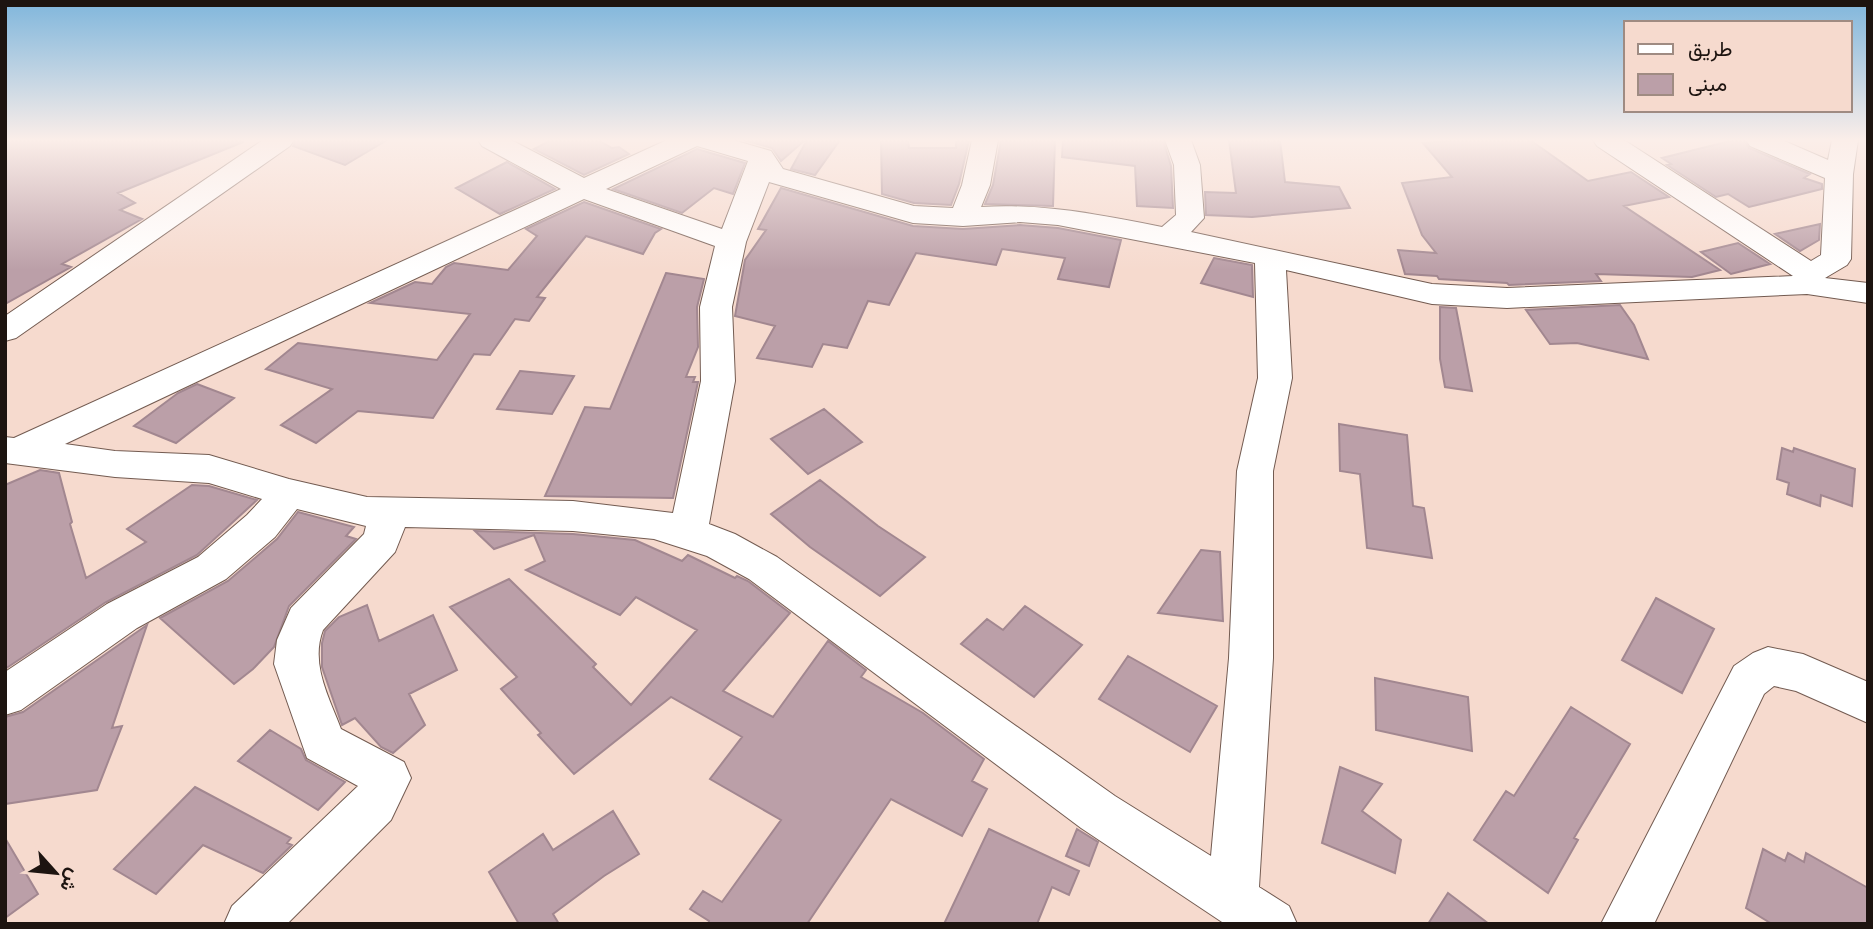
<svg xmlns="http://www.w3.org/2000/svg" width="1873" height="929" viewBox="0 0 1873 929" font-family="Lato,Vazirmatn,sans-serif">
<style>
.building{fill:#bb9fa8;stroke:#a28790;stroke-width:2}
.lines{fill:none;stroke-linecap:round;stroke-linejoin:round}
.minor-casing{stroke:#735b51;stroke-width:2}
.minor{fill:#fff;fill-rule:evenodd}
</style>
<rect width="100%" height="100%" fill="#f6dace"/>
<path class="building" d="M 5,140 L 243,140 L 243,142 L 118,193 L 135,203 L 120,210 L 142,219 L 62,264 L 71,267 L 5,304 Z
M 296,140 L 387,140 L 345,165 L 293,146 Z
M 551,140 L 598,140 L 612,148 L 619,147 L 629,154 L 584,175 L 534,149 Z
M 743,140 L 805,140 L 781,161 L 772,148 Z
M 807,140 L 840,140 L 815,175 L 791,169 Z
M 881,140 L 908,140 L 909,148 L 956,148 L 956,140 L 969,140 L 959,184 L 951,205 L 914,203 L 882,194 Z
M 1001,140 L 1055,140 L 1053,206 L 985,204 L 993,185 Z
M 1063,140 L 1163,140 L 1171,166 L 1173,208 L 1137,206 L 1135,166 L 1062,157 Z
M 1229,140 L 1280,140 L 1285,182 L 1339,187 L 1350,208 L 1252,217 L 1206,215 L 1205,192 L 1236,193 Z
M 1460,140 L 1530,140 L 1588,181 L 1631,172 L 1669,197 L 1624,206 L 1720,270 L 1692,277 L 1596,274 L 1601,281 L 1509,285 L 1507,283 L 1439,279 L 1437,276 L 1405,274 L 1398,250 L 1436,253 L 1422,235 L 1402,183 L 1452,177 L 1423,143 Z
M 1734,140 L 1744,140 L 1749,148 L 1810,174 L 1804,178 L 1822,184 L 1822,189 L 1749,207 L 1728,194 L 1716,197 L 1667,165 L 1671,164 L 1662,158 Z
M 697,149 L 745,163 L 733,194 L 714,188 L 682,213 L 613,189 Z
M 507,162 L 555,189 L 500,214 L 456,188 Z
M 781,188 L 913,226 L 963,229 L 1020,225 L 1058,228 L 1121,240 L 1109,287 L 1058,279 L 1065,258 L 1002,249 L 996,265 L 916,253 L 889,305 L 868,301 L 847,348 L 823,344 L 812,367 L 757,358 L 775,326 L 735,316 L 745,260 L 766,230 L 758,229 Z
M 584,202 L 661,229 L 655,233 L 643,254 L 586,236 L 537,297 L 545,298 L 529,321 L 515,319 L 490,355 L 474,354 L 433,418 L 358,411 L 316,443 L 281,425 L 332,389 L 266,369 L 298,343 L 437,360 L 470,314 L 370,303 L 415,282 L 432,284 L 446,267 L 454,263 L 508,270 L 537,236 L 526,229 Z
M 1820,224 L 1819,240 L 1800,251 L 1775,234 Z
M 1738,243 L 1770,264 L 1731,274 L 1701,252 Z
M 1214,258 L 1252,265 L 1253,297 L 1201,283 Z
M 666,273 L 704,279 L 697,307 L 698,347 L 686,377 L 695,377 L 693,382 L 698,382 L 673,498 L 545,496 L 585,407 L 610,409 Z
M 1620,305 L 1634,325 L 1648,359 L 1577,343 L 1550,344 L 1526,310 Z
M 1440,307 L 1456,308 L 1472,391 L 1445,387 L 1440,359 Z
M 520,371 L 574,376 L 552,414 L 497,409 Z
M 197,384 L 234,398 L 176,443 L 134,426 L 178,393 Z
M 824,409 L 862,442 L 808,474 L 771,439 Z
M 1339,424 L 1407,435 L 1413,506 L 1424,508 L 1432,558 L 1367,548 L 1360,474 L 1340,471 Z
M 1782,448 L 1793,452 L 1794,448 L 1855,469 L 1852,506 L 1821,495 L 1820,506 L 1787,494 L 1789,483 L 1777,479 Z
M 40,470 L 59,473 L 72,522 L 70,524 L 86,578 L 146,542 L 127,529 L 192,485 L 209,486 L 257,500 L 197,555 L 106,602 L 5,669 L 5,485 Z
M 820,480 L 878,526 L 925,557 L 880,596 L 810,547 L 771,514 Z
M 298,512 L 354,527 L 346,536 L 356,539 L 289,606 L 274,647 L 253,669 L 234,684 L 160,618 L 228,581 L 277,539 Z
M 475,531 L 573,534 L 635,540 L 682,561 L 688,555 L 735,578 L 737,576 L 748,581 L 790,613 L 723,691 L 773,717 L 828,641 L 866,670 L 861,677 L 923,713 L 984,759 L 972,781 L 987,789 L 962,836 L 891,799 L 807,924 L 708,924 L 709,921 L 690,909 L 703,891 L 722,902 L 781,820 L 710,779 L 742,737 L 671,697 L 574,774 L 538,735 L 541,733 L 501,689 L 517,677 L 450,607 L 509,579 L 596,664 L 593,667 L 631,705 L 697,630 L 636,597 L 620,615 L 526,570 L 545,561 L 534,535 L 494,549 Z
M 1201,550 L 1220,552 L 1223,621 L 1158,613 Z
M 1656,598 L 1714,629 L 1682,693 L 1622,660 Z
M 367,605 L 379,641 L 433,615 L 457,670 L 409,694 L 425,725 L 393,753 L 381,747 L 355,718 L 342,725 L 322,667 L 322,643 L 325,631 L 339,617 Z
M 1025,606 L 1082,645 L 1034,697 L 961,644 L 987,619 L 1003,630 Z
M 147,625 L 112,728 L 122,726 L 97,790 L 5,804 L 5,717 L 23,712 Z
M 1128,656 L 1217,706 L 1190,752 L 1099,699 Z
M 1375,678 L 1468,697 L 1472,751 L 1376,730 Z
M 1571,707 L 1630,744 L 1574,838 L 1578,840 L 1548,893 L 1474,840 L 1506,791 L 1514,796 Z
M 270,730 L 301,749 L 306,760 L 345,782 L 318,810 L 238,761 Z
M 1340,767 L 1382,784 L 1362,811 L 1401,840 L 1395,873 L 1322,843 Z
M 195,787 L 291,838 L 287,843 L 292,845 L 263,873 L 203,845 L 156,894 L 114,869 Z
M 613,811 L 639,854 L 604,876 L 553,914 L 559,924 L 519,924 L 489,872 L 543,834 L 553,850 Z
M 989,829 L 1079,871 L 1069,895 L 1052,887 L 1037,924 L 944,924 Z
M 1077,829 L 1098,842 L 1089,866 L 1066,856 Z
M 5,838 L 38,894 L 5,918 Z
M 1763,849 L 1785,861 L 1788,853 L 1804,862 L 1806,853 L 1868,888 L 1868,924 L 1772,924 L 1746,908 Z
M 1448,893 L 1489,924 L 1428,924 Z"/>
<g class="lines">
<defs>
<path id="minor" d="M 263,140 L 294,140 L 290,146 L 16,338 L 5,341 L 5,316 Z
M 478,140 L 511,140 L 584,178 L 667,140 L 733,140 L 771,151 L 783,169 L 914,206 L 953,208 L 962,185 L 972,140 L 998,140 L 990,185 L 981,207 C 1043,203 1101,215 1162,227 L 1176,215 L 1174,165 L 1165,140 L 1191,140 L 1200,165 L 1204,218 L 1191,232 L 1432,284 L 1507,288 L 1793,276 L 1597,146 L 1593,140 L 1624,140 L 1811,261 L 1821,255 L 1825,178 L 1750,146 L 1746,140 L 1782,140 L 1828,160 L 1832,140 L 1858,140 L 1853,174 L 1851,259 L 1847,265 L 1825,278 L 1868,283 L 1868,303 L 1807,294 L 1507,308 L 1432,304 L 1286,270 L 1292,378 L 1273,471 L 1273,658 L 1259,887 L 1289,906 L 1297,924 L 1225,924 L 1081,828 L 749,579 L 707,556 L 654,539 L 573,531 L 405,527 L 395,552 L 323,630 C 310,664 329,697 341,729 L 404,762 L 411,778 L 391,820 L 287,924 L 224,924 L 232,906 L 358,786 L 307,758 L 274,664 L 277,640 L 291,608 L 364,534 L 366,526 L 297,509 L 275,537 L 226,579 L 137,628 L 21,710 L 5,715 L 5,672 L 107,604 L 198,557 L 247,515 L 262,499 L 209,483 L 115,477 L 5,463 L 5,437 L 14,438 L 561,189 L 482,146 ZM 697,146 L 748,161 L 722,229 L 606,189 ZM 769,182 L 913,223 L 963,226 L 1020,222 L 1058,225 L 1255,263 L 1258,378 L 1237,471 L 1229,658 L 1211,856 L 1115,796 L 777,557 L 735,534 L 709,524 L 735,381 L 732,307 L 746,242 ZM 584,199 L 715,246 L 700,307 L 701,381 L 673,513 L 573,501 L 367,497 L 289,479 L 209,455 L 115,451 L 65,444 Z
M 1768,647 L 1803,654 L 1868,682 L 1868,723 L 1796,691 L 1774,686 L 1764,694 L 1654,924 L 1601,924 L 1734,666 L 1753,653 Z"/>
</defs>
<use href="#minor" class="minor-casing"/>
<use href="#minor" class="minor"/>
</g>
<linearGradient id="sky" x2="0" y2="1"><stop stop-color="#7fb6dc"/><stop offset="0.52" stop-color="#fbeee9"/><stop offset="1" stop-color="#fbeee9" stop-opacity="0"/></linearGradient>
<rect width="1873" height="270" fill="url(#sky)"/>
<rect width="1873" height="929" fill="none" stroke="#1d1410" stroke-width="14"/>
<rect x="1624" y="21" width="228" height="91" fill="#f6dace" stroke="#9f8b82" stroke-width="2"/>
<rect x="1638" y="44" width="35" height="10" fill="#ffffff" stroke="#9f8b82" stroke-width="2"/>
<text x="1688" y="56" font-size="21" fill="#1d1410">طريق</text>
<rect x="1638" y="74" width="35" height="21" fill="#bb9fa8" stroke="#9f8b82" stroke-width="2"/>
<text x="1688" y="91" font-size="21" fill="#1d1410">مبنى</text>
<g transform="translate(56 873) rotate(117)" stroke="#f6dace" stroke-width="5" paint-order="stroke">
<path d="M0-5L12 26L0 18L-12 26Z" fill="#1d1410"/>
<text y="-10" font-size="19" font-weight="bold" text-anchor="middle" fill="#1d1410">ش</text>
</g>
</svg>
